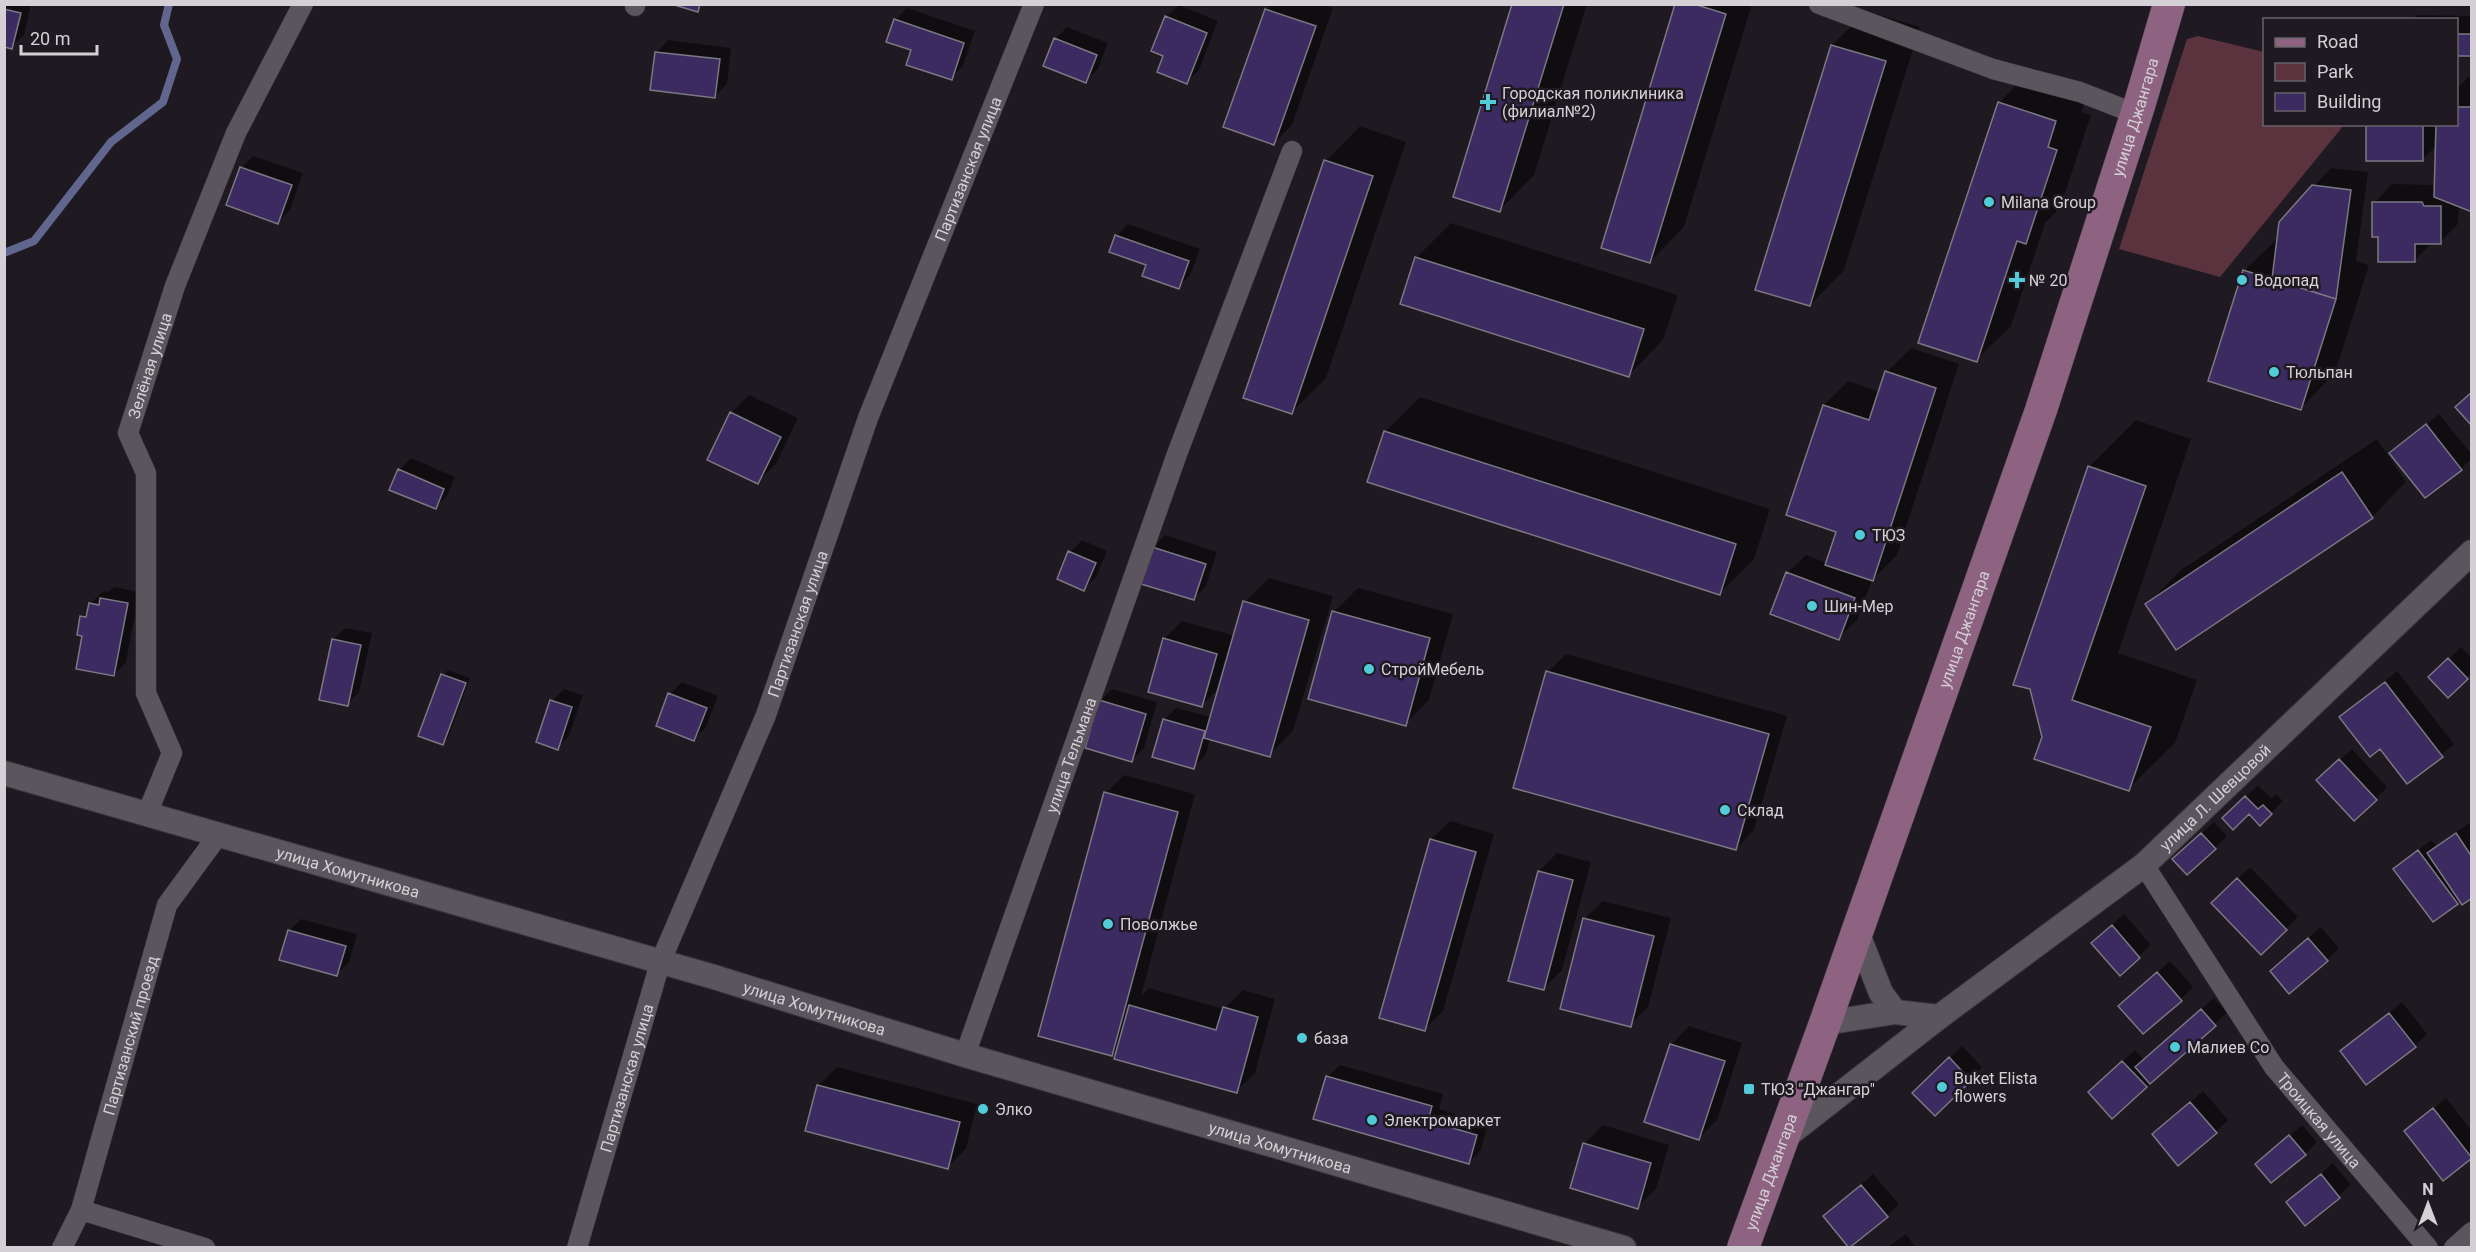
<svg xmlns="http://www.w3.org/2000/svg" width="2476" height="1252" viewBox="0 0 2476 1252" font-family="Roboto,sans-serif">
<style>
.green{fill:#5a333e}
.shadow{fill:#0007}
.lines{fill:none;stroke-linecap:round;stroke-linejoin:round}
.stream{stroke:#60668d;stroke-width:8}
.building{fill:#3b2b61;stroke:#7a7882;stroke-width:1.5}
.minor-casing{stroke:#3a363b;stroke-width:21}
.tertiary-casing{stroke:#3a363b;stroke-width:26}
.primary-casing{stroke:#3a363b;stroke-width:33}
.minor{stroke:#5b555d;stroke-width:20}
.tertiary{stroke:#5b555d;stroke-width:24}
.primary{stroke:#8e6382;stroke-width:32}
.poi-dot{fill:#52cbd8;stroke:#1f1a21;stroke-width:2}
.labels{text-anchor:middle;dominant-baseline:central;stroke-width:5;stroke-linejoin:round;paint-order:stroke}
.poi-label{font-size:16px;fill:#d4d0d5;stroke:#1f1a21;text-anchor:start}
.street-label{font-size:16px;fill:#d4d0d5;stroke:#1f1a21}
</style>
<rect width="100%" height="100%" fill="#1f1a21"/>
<path class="green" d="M 2198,36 L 2264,52 L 2264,124 L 2344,125 L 2220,277 L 2119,249 L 2187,39 Z"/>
<path class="shadow" d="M 4,4 L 31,4 L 24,35 L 11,47 L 4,46 Z
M 1271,4 L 1322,4 L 1333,8 L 1292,125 L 1274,143 L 1266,10 Z
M 1514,4 L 1587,4 L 1534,175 L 1500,210 Z
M 1677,4 L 1752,4 L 1684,227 L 1650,262 Z
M 1179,5 L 1218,21 L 1199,70 L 1187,82 L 1165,56 L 1166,17 Z
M 907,8 L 975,31 L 963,66 L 951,78 L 895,20 Z
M 1867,11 L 1920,27 L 1844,270 L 1810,305 L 1832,45 Z
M 2417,15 L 2472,16 L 2472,54 L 2456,54 L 2456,20 L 2412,20 Z
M 1067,27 L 1108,43 L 1098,69 L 1086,81 L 1055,39 Z
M 668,40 L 731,48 L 727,84 L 715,96 L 656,53 Z
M 2033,68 L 2090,87 L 2081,112 L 2091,115 L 2060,208 L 2045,223 L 2011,326 L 1976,360 L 1999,103 Z
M 2472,74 L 2472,211 L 2459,206 L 2458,224 L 2440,242 L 2433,242 L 2414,261 L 2380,236 L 2374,203 L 2392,184 L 2436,185 L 2437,145 L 2423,159 L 2368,124 L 2435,124 L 2435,127 L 2438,127 L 2456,124 L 2456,89 Z
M 1360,126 L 1406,142 L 1326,378 L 1291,413 L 1326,161 Z
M 253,156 L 303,173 L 290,210 L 278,222 L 241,168 Z
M 2331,168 L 2368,172 L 2356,261 L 2369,265 L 2335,373 L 2301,408 L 2244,271 L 2279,237 L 2313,187 Z
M 1451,223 L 1678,295 L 1663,340 L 1629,375 L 1416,258 Z
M 1128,224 L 1200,249 L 1190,275 L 1178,287 L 1116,236 Z
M 1911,348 L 1959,364 L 1897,555 L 1872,580 L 1857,620 L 1838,638 L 1787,573 L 1806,555 L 1827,563 L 1838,531 L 1824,405 L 1848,381 L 1880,392 L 1887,372 Z
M 749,395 L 798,418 L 776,464 L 757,482 L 731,413 Z
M 1420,397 L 1770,509 L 1754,559 L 1719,594 L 1385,432 Z
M 2439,414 L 2472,455 L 2472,458 L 2461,469 L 2391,453 Z
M 2136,420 L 2191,439 L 2118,653 L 2197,680 L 2175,743 L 2128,789 L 2044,738 L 2089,467 Z
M 2377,439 L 2406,482 L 2372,517 L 2147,604 L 2181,570 Z
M 411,458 L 455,477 L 447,496 L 435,508 L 399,470 Z
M 1165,535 L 1217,552 L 1206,586 L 1194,598 L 1153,548 Z
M 1082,540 L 1107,551 L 1096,577 L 1084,589 L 1070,552 Z
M 1269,578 L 1333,596 L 1293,731 L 1269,755 L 1210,738 L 1206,755 L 1194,767 L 1164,720 L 1176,708 L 1211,717 L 1220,687 L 1202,705 L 1164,639 L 1182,621 L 1235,636 L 1245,602 Z
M 114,587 L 139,592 L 126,662 L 114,675 L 84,634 L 82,617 L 89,609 L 91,603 L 103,591 L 108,592 Z
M 1358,588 L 1453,614 L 1429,700 L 1405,724 L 1334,612 Z
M 345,628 L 372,633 L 359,692 L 347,705 L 333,640 Z
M 2461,647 L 2472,658 L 2472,673 L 2448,696 L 2431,677 Z
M 1566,654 L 1787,716 L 1754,830 L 1736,849 L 1548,672 Z
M 448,670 L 470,678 L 448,738 L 443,743 L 443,675 Z
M 2397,671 L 2454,744 L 2408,782 L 2380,747 L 2341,717 Z
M 682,682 L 718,696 L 706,727 L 694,739 L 670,694 Z
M 564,689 L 583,695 L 569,736 L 557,748 L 552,701 Z
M 1112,689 L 1157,702 L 1144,748 L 1132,760 L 1100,701 Z
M 2352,749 L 2387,787 L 2376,799 L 2331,768 Z
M 1124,775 L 1195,794 L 1141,996 L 1149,988 L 1224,1009 L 1243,990 L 1275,999 L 1255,1073 L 1236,1091 L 1119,1047 L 1112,1054 L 1106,793 Z
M 2258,785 L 2271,798 L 2276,794 L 2283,801 L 2260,824 L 2249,812 L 2224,818 Z
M 1450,821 L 1494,834 L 1443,1011 L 1425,1029 L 1381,1017 L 1431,839 Z
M 2214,822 L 2227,836 L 2215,848 L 2186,847 Z
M 2469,823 L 2472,827 L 2472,896 L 2457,903 L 2395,869 L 2431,840 L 2436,846 Z
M 1557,853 L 1591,862 L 1562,970 L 1544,988 L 1539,871 Z
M 2250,867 L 2298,917 L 2261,953 L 2213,903 Z
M 1603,901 L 1671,918 L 1648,1007 L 1630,1025 L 1584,919 Z
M 2124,914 L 2151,945 L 2120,974 L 2105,931 Z
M 301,919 L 357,934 L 349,962 L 337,974 L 289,931 Z
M 2321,927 L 2339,948 L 2327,960 L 2284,959 Z
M 2170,961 L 2193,987 L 2181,999 L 2120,1006 Z
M 2214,998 L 2227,1013 L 2113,1116 L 2102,1080 L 2135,1050 L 2144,1060 Z
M 2402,1002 L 2427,1034 L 2415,1046 L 2342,1051 Z
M 1689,1026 L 1742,1043 L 1717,1120 L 1699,1138 L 1671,1045 Z
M 1962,1046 L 1982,1067 L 1935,1114 L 1914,1093 Z
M 1340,1065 L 1443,1094 L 1439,1109 L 1488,1124 L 1481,1150 L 1469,1163 L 1327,1077 Z
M 837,1067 L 977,1104 L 966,1149 L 947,1167 L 818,1086 Z
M 2203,1091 L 2228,1120 L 2216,1132 L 2154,1134 Z
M 2446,1098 L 2472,1131 L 2472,1157 L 2443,1179 L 2406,1131 Z
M 1603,1125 L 1669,1145 L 1656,1189 L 1637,1207 L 1572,1187 L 1585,1143 Z
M 2302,1125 L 2317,1142 L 2305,1154 L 2257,1164 Z
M 2333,1163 L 2351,1185 L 2306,1224 L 2288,1202 Z
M 1873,1174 L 1899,1204 L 1887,1216 L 1825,1216 Z
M 1906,1234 L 1916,1248 L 1887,1248 Z"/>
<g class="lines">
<path class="stream" d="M 4,253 L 34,241 L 111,142 L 163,102 L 177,59 L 164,25 L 169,4"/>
</g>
<path class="building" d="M 671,4 L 700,4 L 698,12 Z
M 1512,4 L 1564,4 L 1500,212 L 1453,197 Z
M 1675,4 L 1694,4 L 1726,14 L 1650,263 L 1601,248 Z
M 4,9 L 21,13 L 12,49 L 4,47 Z
M 1265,9 L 1316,26 L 1274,145 L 1223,127 Z
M 1165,16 L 1207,33 L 1187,84 L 1157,72 L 1163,56 L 1151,51 Z
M 894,19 L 964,43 L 952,80 L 906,65 L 911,50 L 886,42 Z
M 2456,34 L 2472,34 L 2472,56 L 2456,56 Z
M 1054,38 L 1097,55 L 1086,83 L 1043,66 Z
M 1831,45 L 1886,61 L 1810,306 L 1755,290 Z
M 655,52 L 720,59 L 715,98 L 650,90 Z
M 1998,102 L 2056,121 L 2048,147 L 2057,150 L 2026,244 L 2017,241 L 1977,362 L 1918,343 Z
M 2456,107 L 2472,107 L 2472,212 L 2434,197 L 2436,124 L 2456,124 Z
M 2366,124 L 2423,124 L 2423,161 L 2366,161 Z
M 1324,160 L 1373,176 L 1292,414 L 1243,398 Z
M 240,167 L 292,185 L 278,224 L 226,205 Z
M 2312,185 L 2351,190 L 2336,299 L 2272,279 L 2279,222 Z
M 2372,202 L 2422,202 L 2424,206 L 2441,206 L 2441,244 L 2415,244 L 2415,262 L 2378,262 L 2378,237 L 2372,237 Z
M 1115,235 L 1189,261 L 1179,289 L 1142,276 L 1146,265 L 1109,252 Z
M 1415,257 L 1644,329 L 1629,377 L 1400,304 Z
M 2243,270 L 2336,299 L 2301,410 L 2208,381 Z
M 1885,371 L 1936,388 L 1873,581 L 1825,565 L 1836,532 L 1786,515 L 1823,405 L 1869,420 Z
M 2472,392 L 2472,426 L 2455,407 Z
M 730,412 L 781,437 L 758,484 L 707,460 Z
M 2426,424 L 2462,470 L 2425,498 L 2389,453 Z
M 1384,431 L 1736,544 L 1720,595 L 1367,482 Z
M 2088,466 L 2146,486 L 2072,700 L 2151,727 L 2129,791 L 2034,759 L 2042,737 L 2030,689 L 2013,685 Z
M 398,469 L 444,489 L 436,509 L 389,490 Z
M 2342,472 L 2373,518 L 2176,650 L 2145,604 Z
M 1152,547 L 1206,564 L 1194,600 L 1141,584 Z
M 1068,551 L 1096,563 L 1084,591 L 1057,579 Z
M 1786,572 L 1855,598 L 1839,640 L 1770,614 Z
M 100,598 L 128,603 L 114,676 L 76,669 L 82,636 L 77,635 L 80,616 L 86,617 L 89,603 L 99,605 Z
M 1243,601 L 1309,620 L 1270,757 L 1204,738 Z
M 1332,611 L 1430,638 L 1406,726 L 1308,699 Z
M 1163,638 L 1217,654 L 1202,707 L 1148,692 Z
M 332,639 L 361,645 L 348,706 L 319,700 Z
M 2448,658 L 2468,679 L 2448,698 L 2428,677 Z
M 1546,671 L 1769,734 L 1736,850 L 1513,788 Z
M 441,674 L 466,683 L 443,745 L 418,736 Z
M 2385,682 L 2443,757 L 2407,784 L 2380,749 L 2370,757 L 2339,717 Z
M 668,693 L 707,708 L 694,741 L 656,726 Z
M 550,700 L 572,707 L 558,750 L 536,742 Z
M 1099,700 L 1146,714 L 1132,762 L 1085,748 Z
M 1163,719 L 1205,731 L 1194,769 L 1152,757 Z
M 2339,759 L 2377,800 L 2354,821 L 2316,780 Z
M 1104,792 L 1178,812 L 1112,1056 L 1038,1036 Z
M 2245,796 L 2258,809 L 2263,805 L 2272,814 L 2260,826 L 2249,814 L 2233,830 L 2222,818 Z
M 2201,833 L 2216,849 L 2187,875 L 2172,859 Z
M 2456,833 L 2472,857 L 2472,898 L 2462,905 L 2427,853 Z
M 1430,839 L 1476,852 L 1425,1031 L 1379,1018 Z
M 2418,850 L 2458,904 L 2433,922 L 2393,869 Z
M 1538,871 L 1573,880 L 1544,990 L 1508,981 Z
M 2237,878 L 2287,930 L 2261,955 L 2211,903 Z
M 1583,918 L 1654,936 L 1631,1027 L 1560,1009 Z
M 2112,925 L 2140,958 L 2120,976 L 2091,943 Z
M 288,930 L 346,946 L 337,976 L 279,960 Z
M 2308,938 L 2328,961 L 2289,994 L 2270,971 Z
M 2157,972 L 2182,1001 L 2143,1034 L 2118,1006 Z
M 1129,1005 L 1216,1030 L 1223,1007 L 1258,1017 L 1237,1093 L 1114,1059 Z
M 2201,1009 L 2216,1026 L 2150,1084 L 2135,1067 Z
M 2389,1013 L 2416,1047 L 2366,1085 L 2340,1051 Z
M 1670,1044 L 1725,1061 L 1699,1140 L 1644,1122 Z
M 1949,1057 L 1971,1081 L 1935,1116 L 1912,1093 Z
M 2122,1061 L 2147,1087 L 2112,1119 L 2088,1092 Z
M 1326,1076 L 1432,1106 L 1428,1121 L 1477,1135 L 1469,1164 L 1313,1119 Z
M 817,1085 L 960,1122 L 948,1169 L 805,1131 Z
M 2190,1102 L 2217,1133 L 2178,1166 L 2152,1134 Z
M 2433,1108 L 2472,1158 L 2443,1181 L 2404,1131 Z
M 2289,1135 L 2306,1155 L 2271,1183 L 2255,1164 Z
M 1583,1143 L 1651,1163 L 1638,1209 L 1570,1188 Z
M 2321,1174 L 2340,1198 L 2305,1226 L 2286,1202 Z
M 1861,1185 L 1888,1217 L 1849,1248 L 1823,1216 Z"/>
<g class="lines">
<defs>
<g id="minor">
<path d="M 1819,4 L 1993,69 L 2080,92 L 2136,114"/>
<path d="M 635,6 L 635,4"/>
<path id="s1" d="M 147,814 L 172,753 L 146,693 L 146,473 L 128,433 L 175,286 L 236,133 L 303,4"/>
<path id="s2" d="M 2144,865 L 2274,1067 L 2428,1248"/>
<path id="s3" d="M 965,1055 L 1177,454 L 1292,151"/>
<path d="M 81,1210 L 205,1248"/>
<path id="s4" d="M 62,1248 L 81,1210 L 167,905 L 219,834"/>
<path id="s5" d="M 577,1248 L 660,963 L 766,715 L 868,418 L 1034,4"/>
<path d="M 2454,1248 L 2472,1232"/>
</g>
<g id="tertiary">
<path id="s6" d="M 4,773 L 714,977 L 965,1055 L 1624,1248"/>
<path d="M 1857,932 L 1881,993 L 1895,1012 L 1939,1017"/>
<path d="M 1825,1023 L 1895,1012"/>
<path id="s7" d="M 1784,1138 L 1939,1017 L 2144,865 L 2472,552"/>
</g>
<g id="primary">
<path id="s8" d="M 1743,1248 L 1825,1023 L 2041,410 L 2139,106 L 2169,4"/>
</g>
</defs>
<use href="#minor" class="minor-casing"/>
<use href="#tertiary" class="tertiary-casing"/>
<use href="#primary" class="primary-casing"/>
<use href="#minor" class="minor"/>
<use href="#tertiary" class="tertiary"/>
<use href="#primary" class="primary"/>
</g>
<g class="poi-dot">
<path d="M1485 93h6v6h6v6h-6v6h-6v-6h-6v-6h6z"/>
<circle cx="1989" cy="202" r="6"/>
<path d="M2014 271h6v6h6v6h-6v6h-6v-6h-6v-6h6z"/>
<circle cx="2242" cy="280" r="6"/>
<circle cx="2274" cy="372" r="6"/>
<circle cx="1860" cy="535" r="6"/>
<circle cx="1812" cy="606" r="6"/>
<circle cx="1369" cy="669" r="6"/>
<circle cx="1725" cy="810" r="6"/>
<circle cx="1108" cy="924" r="6"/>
<circle cx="1302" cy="1038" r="6"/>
<circle cx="2175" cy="1047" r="6"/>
<circle cx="1942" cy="1087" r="6"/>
<rect x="1743" y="1083" width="12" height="12" rx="3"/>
<circle cx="983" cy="1109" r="6"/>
<circle cx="1372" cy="1120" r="6"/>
</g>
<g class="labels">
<g class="poi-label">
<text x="1502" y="93">Городская поликлиника<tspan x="1502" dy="18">(филиал№2)</tspan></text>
<text x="2001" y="202">Milana Group</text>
<text x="2029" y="280">№ 20</text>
<text x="2254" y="280">Водопад</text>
<text x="2286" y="372">Тюльпан</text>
<text x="1872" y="535">ТЮЗ</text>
<text x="1824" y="606">Шин-Мер</text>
<text x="1381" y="669">СтройМебель</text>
<text x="1737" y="810">Склад</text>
<text x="1120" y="924">Поволжье</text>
<text x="1314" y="1038">база</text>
<text x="2187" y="1047">Малиев Со</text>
<text x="1954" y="1078">Buket Elista<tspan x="1954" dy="18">flowers</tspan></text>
<text x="1761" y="1089">ТЮЗ "Джангар"</text>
<text x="995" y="1109">Элко</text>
<text x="1384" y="1120">Электромаркет</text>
</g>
<g class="street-label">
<text stroke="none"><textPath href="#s8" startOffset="1197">улица Джангара</textPath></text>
<text stroke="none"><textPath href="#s5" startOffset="1149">Партизанская улица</textPath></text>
<text stroke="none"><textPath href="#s1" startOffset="466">Зелёная улица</textPath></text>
<text stroke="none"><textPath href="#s5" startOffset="663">Партизанская улица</textPath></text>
<text stroke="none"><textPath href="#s8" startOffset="657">улица Джангара</textPath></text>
<text stroke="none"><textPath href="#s3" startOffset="318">улица Тельмана</textPath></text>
<text stroke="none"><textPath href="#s7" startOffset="550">улица Л. Шевцовой</textPath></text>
<text stroke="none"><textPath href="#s6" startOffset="358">улица Хомутникова</textPath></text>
<text stroke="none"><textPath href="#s6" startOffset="844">улица Хомутникова</textPath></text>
<text stroke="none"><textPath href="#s4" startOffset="224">Партизанский проезд</textPath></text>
<text stroke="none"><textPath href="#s5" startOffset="177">Партизанская улица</textPath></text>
<text stroke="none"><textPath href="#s2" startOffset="310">Троицкая улица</textPath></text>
<text stroke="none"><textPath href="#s6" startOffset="1330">улица Хомутникова</textPath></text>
<text stroke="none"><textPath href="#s8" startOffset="81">улица Джангара</textPath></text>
</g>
</g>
<rect width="2476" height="1252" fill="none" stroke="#d4d0d5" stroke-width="12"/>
<rect x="2263" y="18" width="195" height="108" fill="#1f1a21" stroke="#676369" stroke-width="1.5"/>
<rect x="2275" y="38" width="30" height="9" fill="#8e6382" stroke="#676369" stroke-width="1.5"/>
<text x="2317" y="48" font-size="18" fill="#d4d0d5">Road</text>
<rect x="2275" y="63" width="30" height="18" fill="#5a333e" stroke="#676369" stroke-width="1.5"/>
<text x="2317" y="78" font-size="18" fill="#d4d0d5">Park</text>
<rect x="2275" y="93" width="30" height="18" fill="#3b2b61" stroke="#676369" stroke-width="1.5"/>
<text x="2317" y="108" font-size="18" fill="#d4d0d5">Building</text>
<g transform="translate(2428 1204)" stroke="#1f1a21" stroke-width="4.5" paint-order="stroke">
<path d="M0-4.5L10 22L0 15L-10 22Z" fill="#d4d0d5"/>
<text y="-9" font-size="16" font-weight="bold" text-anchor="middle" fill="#d4d0d5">N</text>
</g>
<path d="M21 45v9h76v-9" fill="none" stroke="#d4d0d5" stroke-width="3"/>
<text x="30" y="45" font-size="18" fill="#d4d0d5" stroke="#1f1a21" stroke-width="4.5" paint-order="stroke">20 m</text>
</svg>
